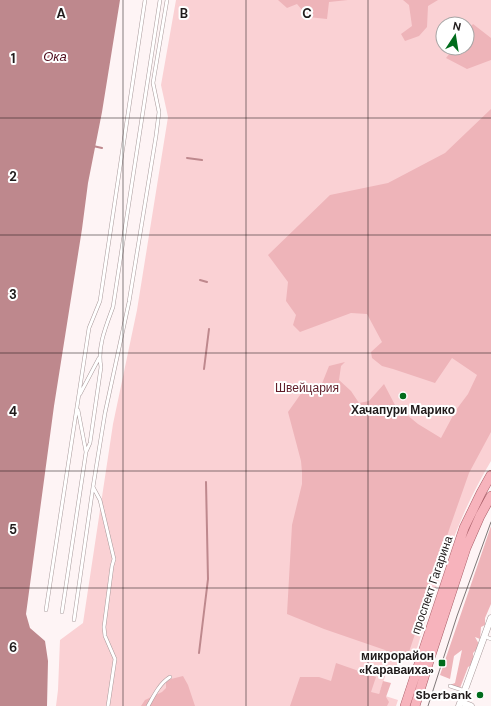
<svg xmlns="http://www.w3.org/2000/svg" width="491" height="706" viewBox="0 0 491 706" font-family="'DM Sans',sans-serif">
<style>
.green{fill:#fad1d4;fill-rule:evenodd}
.forest{fill:#eeb4b9}
.water{fill:#be888d}
.lines{fill:none;stroke-linecap:round;stroke-linejoin:round}
.stream{stroke:#be888d;stroke-width:2}
.service-casing{stroke:#a8999a;stroke-width:4}
.minor-casing{stroke:#a8999a;stroke-width:7}
.primary-casing{stroke:#a85d67;stroke-width:10}
.service{stroke:#fff;stroke-width:3}
.minor{stroke:#fff;stroke-width:6}
.primary{stroke:#f7b3bc;stroke-width:9}
.tram{stroke:#7e7777;stroke-width:1}
.grid{fill:none;stroke:#201b1b;stroke-width:1;stroke-opacity:0.55}
.poi-dot{fill:#006c1c;stroke:#fff;stroke-width:1.5}
.labels{text-anchor:middle;dominant-baseline:central;stroke-width:4;stroke-linejoin:round;paint-order:stroke}
.park-label{font-size:12px;fill:#601d29;stroke:#fff}
.poi-label{font-size:12px;font-weight:bold;fill:#201b1b;stroke:#fff;text-anchor:end}
.street-label{font-size:12px;fill:#201b1b;stroke:#fff}
.water-label{font-size:13px;font-style:italic;fill:#4e0b1b;stroke:#fff}
.grid-label{font-size:13px;text-anchor:middle;font-weight:bold;fill:#201b1b;stroke:#fff;stroke-width:4;stroke-linejoin:round;paint-order:stroke}
</style>
<rect width="100%" height="100%" fill="#fef4f5"/>
<path class="green" d="M 176,0 L 491,0 L 491,461 C 481,478 472,495 464,513 C 443,561 429,611 413,661 L 407,659 L 406,661 L 399,659 L 394,673 L 387,671 L 379,694 L 398,700 L 396,706 L 56,706 L 58,690 L 60,640 L 83,623 L 113,424 L 137,310 L 168,117 L 161,85 ZM 443,24 L 467,24 L 467,48 L 443,48 Z"/>
<path class="forest" d="M 278,0 L 348,0 L 329,2 L 327,19 L 308,17 L 297,4 L 287,8 Z
M 403,0 L 438,0 L 428,6 L 427,27 L 419,36 L 405,41 L 401,34 L 412,26 L 409,5 Z
M 473,24 L 491,38 L 491,60 L 467,69 L 446,58 L 454,48 L 467,48 L 467,31 Z
M 491,109 L 491,432 L 469,473 L 450,527 L 423,610 L 406,661 L 392,656 L 390,653 L 385,650 L 324,629 L 287,614 L 292,525 L 302,484 L 302,472 L 301,461 L 288,412 L 305,388 L 313,390 L 321,386 L 329,366 L 345,362 L 341,366 L 339,380 L 351,391 L 359,403 L 369,401 L 384,384 L 395,405 L 418,424 L 441,438 L 456,410 L 468,394 L 477,375 L 452,358 L 435,383 L 393,369 L 382,366 L 372,358 L 371,352 L 382,342 L 367,314 L 351,313 L 300,332 L 293,325 L 296,315 L 286,301 L 288,282 L 268,255 L 330,195 L 388,183 L 445,153 Z
M 491,526 L 491,604 L 485,618 L 485,625 L 481,627 L 480,639 L 475,637 L 480,646 L 473,653 L 474,664 L 468,667 L 460,688 L 450,685 L 455,683 L 462,650 L 454,656 L 450,679 L 440,675 Z
M 336,663 L 376,677 L 371,692 L 379,694 L 383,681 L 391,683 L 386,697 L 389,702 L 387,706 L 290,706 L 300,677 L 319,677 L 331,681 Z
M 183,676 L 188,685 L 195,706 L 141,706 L 145,700 L 162,692 L 166,688 L 166,682 L 171,679 Z"/>
<path class="water" d="M 0,0 L 120,0 L 102,112 L 88,183 L 82,229 L 54,406 L 26,614 L 30,628 L 45,641 L 48,661 L 47,706 L 0,706 Z"/>
<g class="lines">
<path class="stream" d="M 93,146 L 102,148
M 187,158 L 202,160
M 200,280 L 207,282
M 204,369 L 209,329
M 199,653 L 208,579 L 206,482"/>
<defs>
<path id="service" d="M 80,394 L 99,358
M 78,410 L 86,452
M 93,487 L 100,500 L 114,559 L 112,566 L 104,627 L 105,636 L 115,659 L 108,706
M 46,610 L 89,328 L 100,301 L 145,0
M 62,612 L 86,452 L 90,443 L 101,367 C 97,347 106,326 113,307 L 160,0
M 74,620 L 93,487 L 105,413 L 129,302 L 156,136 L 159,112 L 153,83 L 167,0
M 484,636 L 491,639
M 450,686 L 465,691
M 148,706 C 154,695 160,683 170,677"/>
<path id="minor" d="M 461,702 L 471,706
M 459,706 L 491,618"/>
<path id="primary" d="M 405,706 L 464,528 L 481,493 L 491,475
M 415,706 L 430,658 L 466,548 L 480,516 L 491,496"/>
</defs>
<use href="#service" class="service-casing"/>
<use href="#minor" class="minor-casing"/>
<use href="#primary" class="primary-casing"/>
<use href="#service" class="service"/>
<use href="#minor" class="minor"/>
<use href="#primary" class="primary"/>
<path class="tram" d="M 428,706 L 457,616 L 491,522"/>
</g>
<path class="grid" d="M 123,0 L 123,706M 246,0 L 246,706M 368,0 L 368,706M 0,118 L 491,118M 0,235 L 491,235M 0,353 L 491,353M 0,471 L 491,471M 0,588 L 491,588"/>
<g class="poi-dot">
<circle cx="403" cy="396" r="4"/>
<rect x="438" y="659" width="8" height="8" rx="2"/>
<circle cx="480" cy="695" r="4"/>
</g>
<g class="labels">
<g class="park-label">
<text x="307" y="388">Швейцария</text>
</g>
<g class="poi-label">
<text x="403" y="410" text-anchor="middle">Хачапури Марико</text>
<text x="434" y="656">микрорайон<tspan x="434" dy="14">«Караваиха»</tspan></text>
<text x="472" y="695">Sberbank</text>
</g>
<g class="street-label">
<text transform="translate(432 585) rotate(-71)">проспект Гагарина</text>
</g>
<g class="water-label">
<text x="55" y="56">Ока</text>
</g>
</g>
<g class="grid-label">
<text x="61" y="18">A</text>
<text x="184" y="18">B</text>
<text x="307" y="18">C</text>
<text x="13" y="63">1</text>
<text x="13" y="181">2</text>
<text x="13" y="299">3</text>
<text x="13" y="416">4</text>
<text x="13" y="534">5</text>
<text x="13" y="652">6</text>
</g>
<g transform="translate(455 36) rotate(12)"><circle r="19" fill="#ffffff" stroke="#a6a4a4"/>
<path d="M0-3L7 15L0 10L-7 15Z" fill="#006c1c"/>
<text y="-6" font-size="11" font-weight="bold" text-anchor="middle" fill="#201b1b">N</text>
</g>
</svg>
